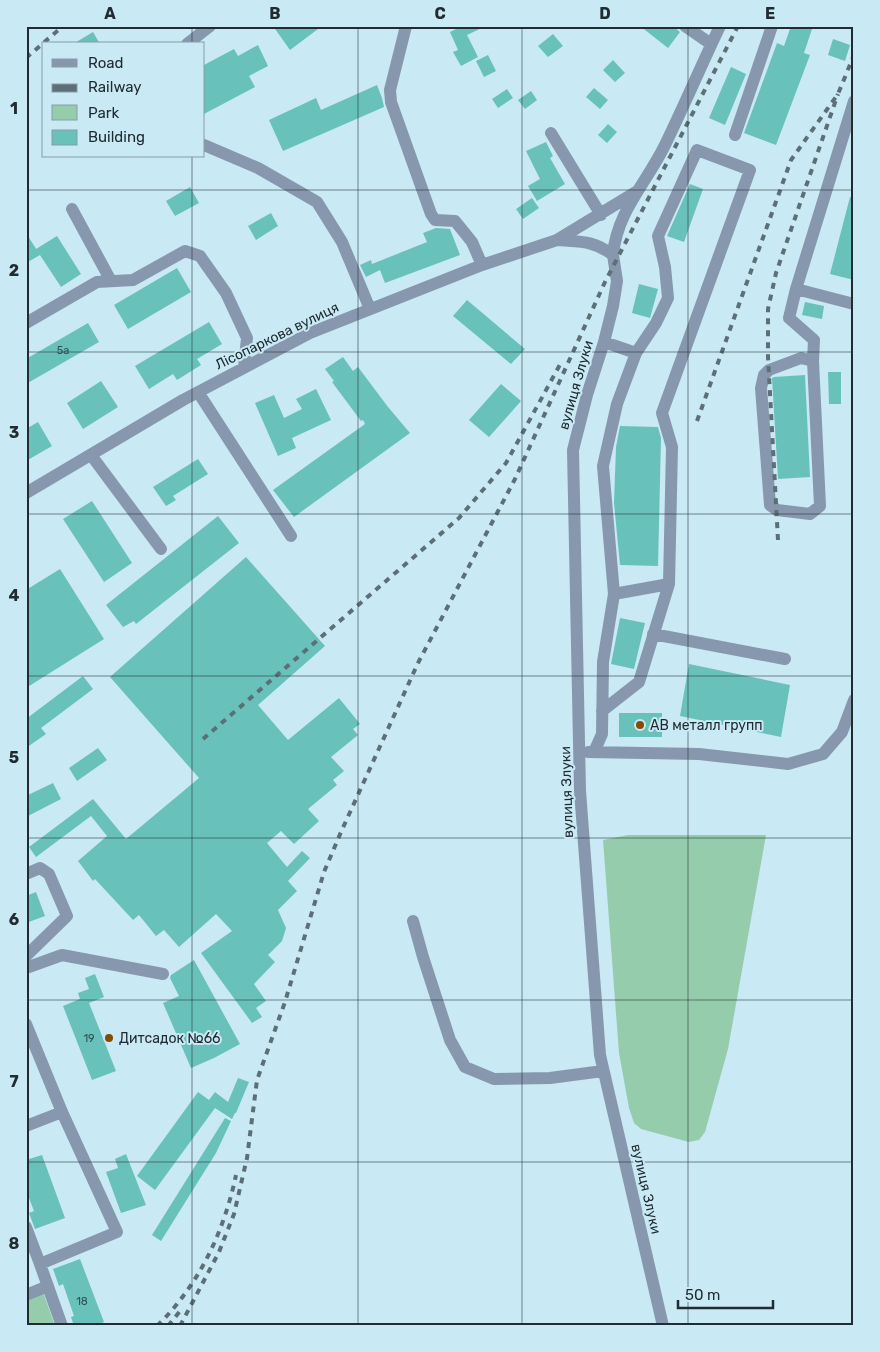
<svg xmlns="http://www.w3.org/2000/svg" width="880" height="1352" viewBox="0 0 880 1352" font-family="Rubik,sans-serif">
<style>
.green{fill:#95cdac}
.building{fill:#69c1bc}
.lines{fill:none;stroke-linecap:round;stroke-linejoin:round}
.minor{stroke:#8798ae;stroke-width:12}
.rail{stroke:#5c6f77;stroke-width:4;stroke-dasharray:6 6;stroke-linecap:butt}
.grid{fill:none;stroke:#202c31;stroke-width:1;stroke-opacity:0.55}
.poi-dot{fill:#854b01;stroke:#c9e9f5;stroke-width:2}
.labels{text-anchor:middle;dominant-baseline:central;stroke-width:4;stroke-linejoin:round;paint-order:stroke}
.number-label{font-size:11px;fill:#325154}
.street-label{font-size:14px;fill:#202c31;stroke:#c9e9f5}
.poi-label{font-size:14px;fill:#202c31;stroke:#c9e9f5;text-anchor:start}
.neatline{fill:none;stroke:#202c31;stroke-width:2}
.grid-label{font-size:16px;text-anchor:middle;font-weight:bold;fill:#202c31}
</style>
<rect width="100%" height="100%" fill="#c9e9f5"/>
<path class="green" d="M 628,835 L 766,835 L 728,1049 L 705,1132 L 699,1140 L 689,1142 L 641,1129 L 634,1123 L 629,1108 L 619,1053 L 603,840 Z
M 43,1292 L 55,1326 L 26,1326 L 26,1298 Z"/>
<path class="building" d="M 273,26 L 322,26 L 290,50 Z
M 462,26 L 486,26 L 467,35 L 478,57 L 461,66 L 453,52 L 458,50 L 450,32 Z
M 640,26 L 673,26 L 680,32 L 668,48 Z
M 791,26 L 813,26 L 804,53 L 810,55 L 776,145 L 744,133 L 777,43 L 784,46 Z
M 93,32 L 100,44 L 73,44 Z
M 553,34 L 563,46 L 548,57 L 538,46 Z
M 833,39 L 850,45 L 845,61 L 828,55 Z
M 258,45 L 268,66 L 249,76 L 255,87 L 204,114 L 204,65 L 234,49 L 238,56 Z
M 488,55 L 496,71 L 484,77 L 476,61 Z
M 613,60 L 625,73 L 615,82 L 603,70 Z
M 731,67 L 746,74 L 725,125 L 709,118 Z
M 377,85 L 382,98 L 384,107 L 283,151 L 269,120 L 316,98 L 321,110 Z
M 594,88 L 608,100 L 600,109 L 586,97 Z
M 507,89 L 513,98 L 498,108 L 492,99 Z
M 531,91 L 537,100 L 525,109 L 518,100 Z
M 608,124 L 617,132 L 607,143 L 598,135 Z
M 546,142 L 553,156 L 550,158 L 565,184 L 537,201 L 528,186 L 540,179 L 526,151 Z
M 690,184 L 703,189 L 684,242 L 667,236 Z
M 190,187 L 199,203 L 175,216 L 166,201 Z
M 850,197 L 854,198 L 854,280 L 830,274 Z
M 532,198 L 539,208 L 523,219 L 516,209 Z
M 271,213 L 278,226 L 256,240 L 248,226 Z
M 436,228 L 450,229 L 460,255 L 385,283 L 380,270 L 366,277 L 360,265 L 371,260 L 372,264 L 427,242 L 423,233 Z
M 26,233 L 40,255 L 26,263 Z
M 57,236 L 81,274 L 61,287 L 36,249 Z
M 177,268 L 191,292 L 128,329 L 114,305 Z
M 639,284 L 658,289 L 650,318 L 632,313 Z
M 467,300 L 525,349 L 511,364 L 453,316 Z
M 805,302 L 824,306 L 822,319 L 802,315 Z
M 209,322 L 222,344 L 197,359 L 201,365 L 177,380 L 173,374 L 149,389 L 135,366 Z
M 88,323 L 99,342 L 26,384 L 26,359 Z
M 343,357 L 353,371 L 358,367 L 388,407 L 410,433 L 294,517 L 273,490 L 365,424 L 363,420 L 361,421 L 332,382 L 334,381 L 325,369 Z
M 828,372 L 841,372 L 841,404 L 829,404 Z
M 805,375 L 810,477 L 778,479 L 772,378 L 774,377 Z
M 101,381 L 118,407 L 83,429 L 67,403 Z
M 501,384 L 521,401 L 489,437 L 469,420 Z
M 316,389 L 331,420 L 292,438 L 296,448 L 278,456 L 255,403 L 274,395 L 284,418 L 302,409 L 296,399 Z
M 38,422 L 52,446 L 26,461 L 26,429 Z
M 620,426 L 658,427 L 661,438 L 658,566 L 620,565 L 614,503 L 616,447 Z
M 198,459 L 208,474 L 173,496 L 176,500 L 166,506 L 153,487 Z
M 92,501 L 132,563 L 104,582 L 63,519 Z
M 218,516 L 239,543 L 136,624 L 134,621 L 123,627 L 106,605 Z
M 246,557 L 325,646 L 258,705 L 288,740 L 339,698 L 360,724 L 353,729 L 358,735 L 331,757 L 344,771 L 333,780 L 337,785 L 308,809 L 319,821 L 294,844 L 281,831 L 267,843 L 287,867 L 302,851 L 310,858 L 288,881 L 297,891 L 278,910 L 286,928 L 282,941 L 268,955 L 275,962 L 254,984 L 266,1001 L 256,1008 L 262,1017 L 252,1023 L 201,953 L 232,931 L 216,914 L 179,947 L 164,930 L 156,936 L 139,915 L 133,920 L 95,879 L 93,881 L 78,861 L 107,836 L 91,816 L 36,857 L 29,847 L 93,799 L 126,839 L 199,778 L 110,677 Z
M 60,569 L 104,639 L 26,688 L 26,590 Z
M 620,618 L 645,623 L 634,669 L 611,664 Z
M 689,664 L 790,685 L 781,737 L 680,716 Z
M 83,676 L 93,689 L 41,728 L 46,734 L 26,748 L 26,719 Z
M 619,713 L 662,713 L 662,737 L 619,737 Z
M 98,748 L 107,760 L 77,781 L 69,768 Z
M 53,783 L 61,799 L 26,817 L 26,796 Z
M 36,892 L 45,916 L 26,923 L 26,896 Z
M 194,960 L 240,1044 L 214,1058 L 191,1068 L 163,1003 L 179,996 L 170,978 L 171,975 Z
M 95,974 L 104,997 L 89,1003 L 116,1071 L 92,1080 L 63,1006 L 80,999 L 78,993 L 89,989 L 85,978 Z
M 238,1078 L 249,1082 L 236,1113 L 235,1113 L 232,1119 L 215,1108 L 155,1190 L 137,1176 L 198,1092 L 209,1100 L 215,1092 L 228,1102 Z
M 225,1118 L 231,1121 L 216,1153 L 161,1241 L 152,1235 Z
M 126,1154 L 146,1205 L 121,1213 L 106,1172 L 118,1168 L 115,1159 Z
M 42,1155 L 65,1218 L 35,1229 L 29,1213 L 34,1211 L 26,1190 L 26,1160 Z
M 80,1259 L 104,1322 L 94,1326 L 74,1326 L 71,1317 L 74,1316 L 63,1284 L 59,1286 L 53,1269 Z"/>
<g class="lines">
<path class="minor" d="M 406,26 L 390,90 L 391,102 L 431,214 L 435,220 L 455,221 L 472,242 L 482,265
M 685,26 L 711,44
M 187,44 L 210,26
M 854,101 L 796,289 L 854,304
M 551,133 L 601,215
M 735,135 L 772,26
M 204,145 L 258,168 L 317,202 L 342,242 L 370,309
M 72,209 L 111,281
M 557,240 C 580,242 593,240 613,255 L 617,281 L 613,306 L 604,342 L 587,395 L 573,450 L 580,791 L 600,1055 L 663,1326
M 613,255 C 617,211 646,184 665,145 C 684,106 701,66 720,26
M 796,289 L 789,318 L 814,340 L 813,361 L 820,506 L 810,514 L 777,510 L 770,505 L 761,388 L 764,375 L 769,370 L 801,358 L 813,361
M 26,323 L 97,282 L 133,280 L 185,251 L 200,256 L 226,293 L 247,338 L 244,367
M 604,342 L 636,353
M 198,392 L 291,536
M 91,455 L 161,549
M 26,493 L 183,400 L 310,333 L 482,265 L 557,240 L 636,192
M 614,594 L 669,584
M 653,634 L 785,659
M 588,752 L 699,754 L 788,764 L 823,754 L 842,732 L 854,700
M 594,752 L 602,734 L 603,662 L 614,594 L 603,466 L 617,404 L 636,353 L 656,323 L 668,298 L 665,267 L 658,236 L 697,150 L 750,170 L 662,413 L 672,447 L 669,584 L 639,682 L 602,711
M 26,874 L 40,868 L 49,874 L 67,916 L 26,956
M 413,921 L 423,957 L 450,1040 L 465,1067 L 494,1079 L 550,1078 L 603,1071
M 26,968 L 62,955 L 163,974
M 26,1024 L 62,1112 L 117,1232 L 40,1264 L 26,1227
M 26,1126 L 62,1112
M 40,1264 L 62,1326
M 26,1295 L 48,1286"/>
<path class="rail" d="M 26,58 L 63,26
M 697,421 L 791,160 L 838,94 L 854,55
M 778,540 L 768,357 L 768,309 L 776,273 L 838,94
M 203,739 L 459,518 L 506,463 L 562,361
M 157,1326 C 199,1285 224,1232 236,1175
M 168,1326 L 180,1311
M 180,1326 L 219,1252 L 234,1214 L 247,1158 L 257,1080 L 285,1002 L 324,872 L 341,832 L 418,663 L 515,479 L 605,282 L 738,26"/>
</g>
<path class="grid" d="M 192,26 L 192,44M 358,26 L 358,1326M 522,26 L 522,1326M 688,26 L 688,1326M 192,156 L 192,1326M 26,190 L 854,190M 26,352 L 854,352M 26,514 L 854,514M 26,676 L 854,676M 26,838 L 854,838M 26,1000 L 854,1000M 26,1162 L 854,1162"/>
<g class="poi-dot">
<circle cx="640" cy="725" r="5"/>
<circle cx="109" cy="1038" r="5"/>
</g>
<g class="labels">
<g class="number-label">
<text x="63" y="350">5а</text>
<text x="89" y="1038">19</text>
<text x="82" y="1301">18</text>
</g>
<g class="street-label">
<text transform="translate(277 336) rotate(-26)">Лісопаркова вулиця</text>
<text transform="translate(576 385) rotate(-74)">вулиця Злуки</text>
<text transform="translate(567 792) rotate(-92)">вулиця Злуки</text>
<text transform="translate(646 1189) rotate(77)">вулиця Злуки</text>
</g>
<g class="poi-label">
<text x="650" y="725">АВ металл групп</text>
<text x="119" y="1038">Дитсадок №66</text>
</g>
</g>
<rect width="880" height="1352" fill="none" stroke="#c9e9f5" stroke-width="55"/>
<rect x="42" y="42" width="162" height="115" fill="#c9e9f5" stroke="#859da7"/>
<rect x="52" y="59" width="25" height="8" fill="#8798ae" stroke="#859da7"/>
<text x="88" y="68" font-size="15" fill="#202c31">Road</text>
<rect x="52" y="84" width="25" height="8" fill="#5c6f77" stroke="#859da7"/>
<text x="88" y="92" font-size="15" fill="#202c31">Railway</text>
<rect x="52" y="105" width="25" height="15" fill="#95cdac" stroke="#859da7"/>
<text x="88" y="118" font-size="15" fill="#202c31">Park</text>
<rect x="52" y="130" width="25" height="15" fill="#69c1bc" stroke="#859da7"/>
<text x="88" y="142" font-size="15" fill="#202c31">Building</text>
<path d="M678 1300v8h95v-8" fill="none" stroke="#202c31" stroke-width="2.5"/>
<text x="685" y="1300" font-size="15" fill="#202c31" stroke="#c9e9f5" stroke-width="4" paint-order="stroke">50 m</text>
<rect x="28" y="28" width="824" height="1296" class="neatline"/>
<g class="grid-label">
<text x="110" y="19">A</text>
<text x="275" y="19">B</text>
<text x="440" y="19">C</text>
<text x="605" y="19">D</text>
<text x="770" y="19">E</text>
<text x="14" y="114">1</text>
<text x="14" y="276">2</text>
<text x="14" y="438">3</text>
<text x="14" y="601">4</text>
<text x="14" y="763">5</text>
<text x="14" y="925">6</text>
<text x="14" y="1087">7</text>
<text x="14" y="1249">8</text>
</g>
</svg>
